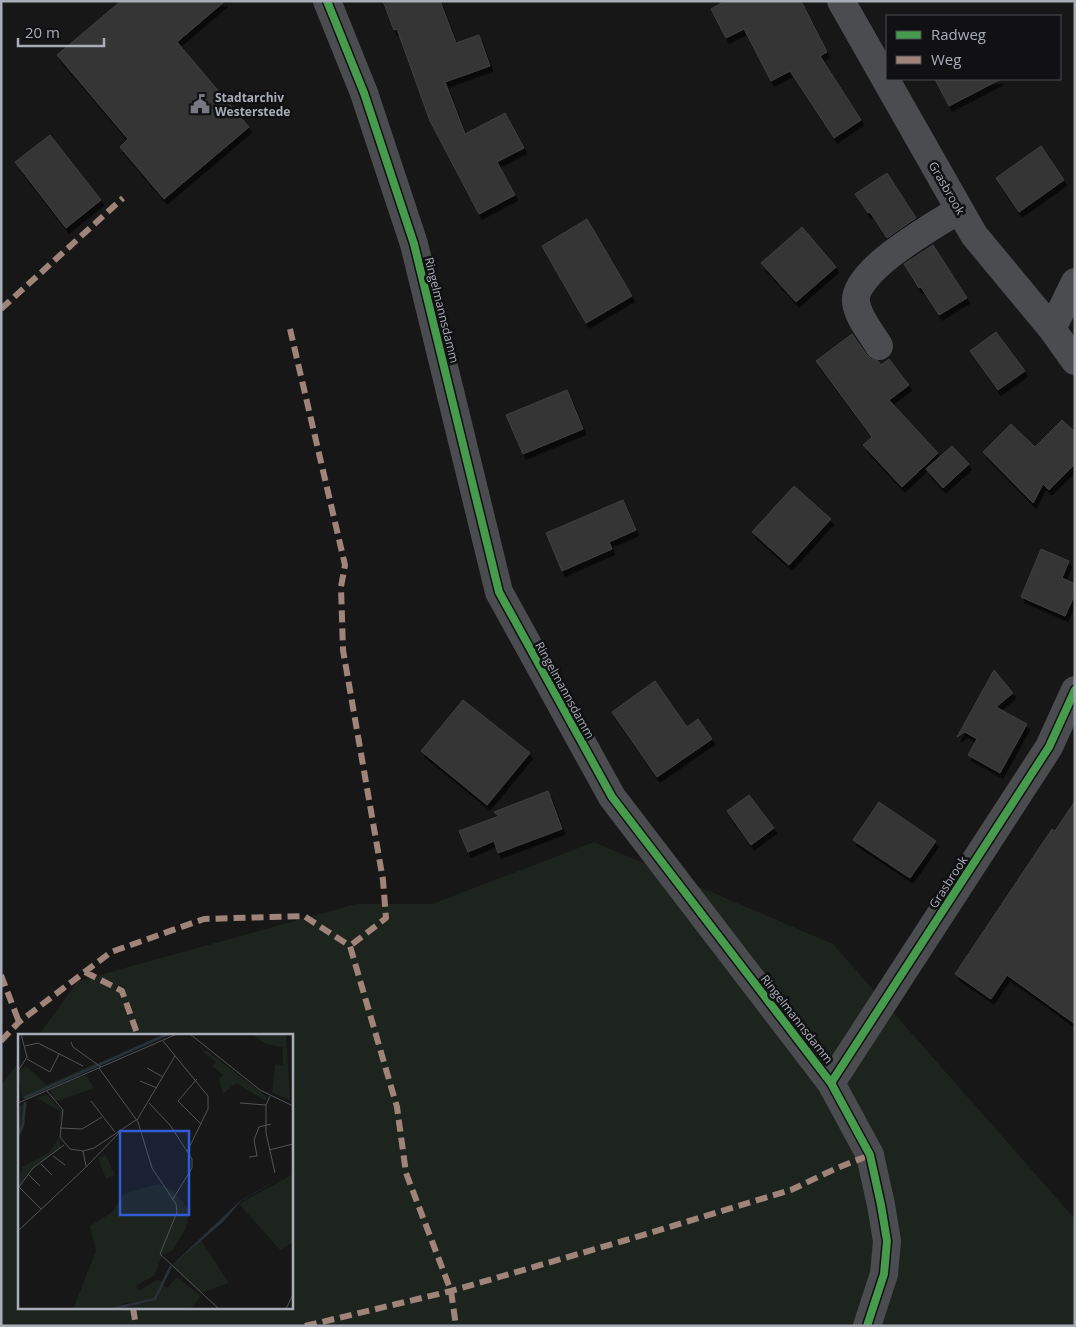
<svg xmlns="http://www.w3.org/2000/svg" width="1076" height="1327" viewBox="0 0 1076 1327" font-family="'Open Sans',sans-serif">
<style>
.green{fill:#1d241e}
.building{fill:#353536;stroke:#3f4043;filter:url(#shadow)}
.lines{fill:none;stroke-linecap:round;stroke-linejoin:round}
.minor{stroke:#4b4c50;stroke-width:28}
.quiet{stroke:#a18479;stroke-width:6;stroke-dasharray:12 6;stroke-linecap:butt}
.cycleway-casing{stroke:#111113;stroke-width:11}
.cycleway{stroke:#469c4c;stroke-width:8}
.labels{text-anchor:middle;dominant-baseline:central;stroke-width:5;stroke-linejoin:round;paint-order:stroke}
.poi-label{font-size:12px;font-weight:bold;fill:#a8adb8;stroke:#111113;text-anchor:start}
.street-label{font-size:12px;fill:#a8adb8;stroke:#111113}
.inset-river{fill:none;stroke:#2a3239;stroke-width:2.5}
.inset-road{fill:none;stroke:#515357;stroke-width:1}
.view{fill:#325cd3;fill-opacity:0.15;stroke:#325cd3;stroke-width:2.5}
.inset-edge{fill:none;stroke:#a8adb8;stroke-width:2.5}
</style>
<defs>
<filter id="shadow"><feDropShadow dx="3" dy="5.5" stdDeviation="0" flood-color="#0009"/></filter>
</defs>
<rect width="100%" height="100%" fill="#171717"/>
<path class="green" d="M 594,842 L 833,944 L 1075,1219 L 1075,1326 L 1,1326 L 1,1085 L 19,1062 L 19,1308 L 291,1308 L 291,1036 L 38,1036 L 78,981 L 356,904 L 432,904 Z"/>
<path class="building" d="M 121,1 L 225,1 L 177,42 L 249,127 L 164,199 L 120,147 L 128,139 L 57,55 Z
M 383,1 L 440,1 L 456,43 L 479,35 L 490,66 L 445,82 L 465,134 L 505,113 L 524,148 L 497,162 L 515,195 L 479,214 L 430,121 L 397,29 L 394,30 Z
M 725,1 L 801,1 L 827,52 L 820,56 L 861,120 L 834,138 L 790,71 L 771,81 L 744,29 L 726,38 L 711,9 Z
M 935,79 L 1001,79 L 949,106 Z
M 50,135 L 101,200 L 66,228 L 15,162 Z
M 1041,146 L 1064,180 L 1019,212 L 996,178 Z
M 887,173 L 916,218 L 887,238 L 870,212 L 868,213 L 855,194 Z
M 587,219 L 632,296 L 586,323 L 542,246 Z
M 802,227 L 836,267 L 796,302 L 761,263 Z
M 933,245 L 967,298 L 939,315 L 921,287 L 919,288 L 904,264 Z
M 996,332 L 1025,371 L 998,390 L 970,351 Z
M 852,334 L 866,354 L 871,359 L 878,361 L 881,365 L 889,359 L 909,385 L 889,400 L 938,453 L 902,487 L 863,445 L 872,437 L 816,361 Z
M 567,390 L 583,429 L 523,454 L 506,415 Z
M 1062,420 L 1075,432 L 1075,464 L 1049,490 L 1043,484 L 1033,503 L 983,452 L 1011,424 L 1035,447 Z
M 952,446 L 969,464 L 943,488 L 926,469 Z
M 794,486 L 831,519 L 789,565 L 752,532 Z
M 623,500 L 636,530 L 609,542 L 612,549 L 562,571 L 546,533 Z
M 1041,549 L 1069,561 L 1062,578 L 1075,584 L 1075,594 L 1065,616 L 1021,597 Z
M 994,670 L 1013,693 L 996,707 L 1027,724 L 1000,773 L 968,755 L 977,739 L 965,732 L 957,737 Z
M 655,681 L 687,727 L 698,719 L 712,739 L 657,777 L 612,712 Z
M 463,700 L 530,753 L 487,805 L 421,751 Z
M 548,791 L 562,829 L 498,853 L 494,841 L 468,852 L 459,831 L 499,816 L 494,812 Z
M 749,795 L 774,828 L 751,845 L 727,811 Z
M 1075,801 L 1075,1024 L 1007,975 L 991,999 L 955,974 L 1052,829 L 1055,831 Z
M 879,802 L 936,841 L 910,878 L 853,840 Z"/>
<g class="lines">
<path class="minor" d="M 327,1 L 364,93 L 414,244 L 499,592 L 612,797 L 831,1083 L 870,1155 L 881,1205 L 887,1241 L 884,1274 L 867,1326
M 841,1 L 974,235 L 1052,329 L 1075,361
M 1052,329 L 1075,282
M 879,346 C 871,332 858,318 856,302 C 852,271 936,224 959,210
M 831,1083 L 1049,747 L 1075,690"/>
<path class="quiet" d="M 1,309 L 123,198
M 290,329 L 345,565 L 341,587 L 343,650 L 383,880 L 386,918 L 350,946
M 85,972 L 122,991 L 137,1033 L 136,1036
M 1,975 L 19,1022
M 1,1041 L 19,1022 L 111,952 L 204,919 L 304,916 L 350,946 L 397,1107 L 406,1173 L 451,1291 L 456,1326
M 133,1308 L 136,1326
M 305,1326 L 451,1291 L 623,1241 L 791,1190 L 837,1168 L 870,1155"/>
<defs>
<path id="cycleway" d="M 327,1 L 364,93 L 414,244 L 499,592 L 612,797 L 831,1083 L 870,1155 L 881,1205 L 887,1241 L 884,1274 L 867,1326
M 831,1083 L 1049,747 L 1075,690"/>
</defs>
<use href="#cycleway" class="cycleway-casing"/>
<use href="#cycleway" class="cycleway"/>
</g>
<defs>
<symbol id="civic-bare" viewBox="-9 -9 18 18"><path d="M-.6-6.5H3V-4.5H.6V-3L4-1V1h2V6H-6V1h2V-1L-.6-3ZM-1.2 2.5V6h2.4V2.5Z" fill="#757880" stroke="#111113" stroke-width="2.5" paint-order="stroke"/></symbol>
</defs>
<g fill-rule="evenodd">
<use href="#civic-bare" x="186" y="90" width="28" height="28"/>
</g>
<g class="labels">
<g class="poi-label">
<text x="215" y="97">Stadtarchiv<tspan x="215" dy="14">Westerstede</tspan></text>
</g>
<g class="street-label">
<text transform="translate(947 188) rotate(60)">Grasbrook</text>
<text transform="translate(442 310) rotate(76)">Ringelmannsdamm</text>
<text transform="translate(565 690) rotate(61)">Ringelmannsdamm</text>
<text transform="translate(948 882) rotate(-57)">Grasbrook</text>
<text transform="translate(797 1019) rotate(52)">Ringelmannsdamm</text>
</g>
</g>
<g transform="translate(18 1034)">
<rect width="275" height="275" fill="#171717"/>
<path d="M 234,0 L 268,0 L 272,66 L 254,59 L 257,30 L 265,31 L 265,13 L 248,10 ZM 189,17 L 249,63 L 248,67 L 218,49 L 205,60 L 201,45 L 205,41 L 194,32 L 198,28 L 185,18 ZM 78,29 L 80,33 L 4,64 L 0,38 L 8,32 L 29,51 ZM 64,42 L 69,42 L 76,54 L 40,67 L 34,64 L 33,55 ZM 28,60 L 45,78 L 40,93 L 42,77 L 18,64 ZM 9,68 L 6,94 L 0,104 L 0,73 ZM 41,103 L 43,114 L 14,134 L 0,154 L 4,133 L 32,118 ZM 88,121 L 97,141 L 88,145 L 80,124 ZM 275,140 L 275,208 L 262,216 L 221,170 ZM 140,150 L 155,157 L 172,176 L 168,194 L 155,216 L 144,221 L 137,241 L 118,252 L 121,257 L 138,246 L 144,247 L 148,255 L 159,243 L 183,262 L 172,275 L 95,275 L 134,267 L 141,262 L 142,260 L 134,266 L 107,269 L 93,275 L 55,275 L 78,217 L 72,192 L 93,179 L 107,159 ZM 183,206 L 211,249 L 183,259 L 153,232 Z" fill="#1d241e"/>
<path d="M 275,137 L 223,167 L 205,188 L 152,233 L 222,167 Z" fill="#2a3239"/>
<path class="inset-river" d="M 6,64 L 150,0M 0,101 L 5,90 L 7,68M 93,275 L 137,265 L 153,232"/>
<path class="inset-road" d="M 172,0 L 242,56 L 275,72M 145,7 L 190,62 L 190,75 L 169,118M 53,8 L 55,13 L 83,33M 7,12 L 20,9 L 65,32M 9,25 L 32,38 L 41,20M 81,34 L 120,88 L 134,134 L 158,170 L 159,178 L 142,220 L 201,275M 129,34 L 145,43M 0,37 L 9,23 L 3,0M 179,45 L 160,67 L 183,90M 122,47 L 139,54M 29,57 L 45,76 L 42,103 L 52,115 L 65,117 L 76,114 L 118,86M 252,62 L 248,71 L 248,99 L 257,139M 73,67 L 97,98M 0,69 L 159,0M 131,69 L 152,91 L 174,125 L 174,134 L 155,165M 222,69 L 248,71M 119,86 L 157,22M 42,94 L 64,95 L 84,83M 251,116 L 275,110M 65,117 L 68,132M 35,122 L 47,131M 231,123 L 239,122 L 236,106 L 241,93 L 253,90M 23,130 L 34,141M 10,140 L 22,152M 23,175 L 1,153 L 15,134 L 46,111M 0,197 L 67,134 L 101,99 L 100,97M 268,275 L 275,260"/>
<path class="view" d="M 102,97 L 171,97 L 171,181 L 102,181 Z"/>
<rect width="275" height="275" class="inset-edge"/>
</g>
<rect width="1076" height="1327" fill="none" stroke="#a8adb8" stroke-width="5"/>
<rect x="886" y="15" width="175" height="65" fill="#111113" stroke="#4d4f55"/>
<rect x="896" y="31" width="25" height="8" fill="#469c4c" stroke="#4d4f55"/>
<text x="931" y="40" font-size="15" fill="#a8adb8">Radweg</text>
<rect x="896" y="56" width="25" height="8" fill="#a18479" stroke="#4d4f55"/>
<text x="931" y="65" font-size="15" fill="#a8adb8">Weg</text>
<path d="M18 38v8h86v-8" fill="none" stroke="#a8adb8" stroke-width="2.5"/>
<text x="25" y="38" font-size="15" fill="#a8adb8" stroke="#111113" stroke-width="4" paint-order="stroke">20 m</text>
</svg>
